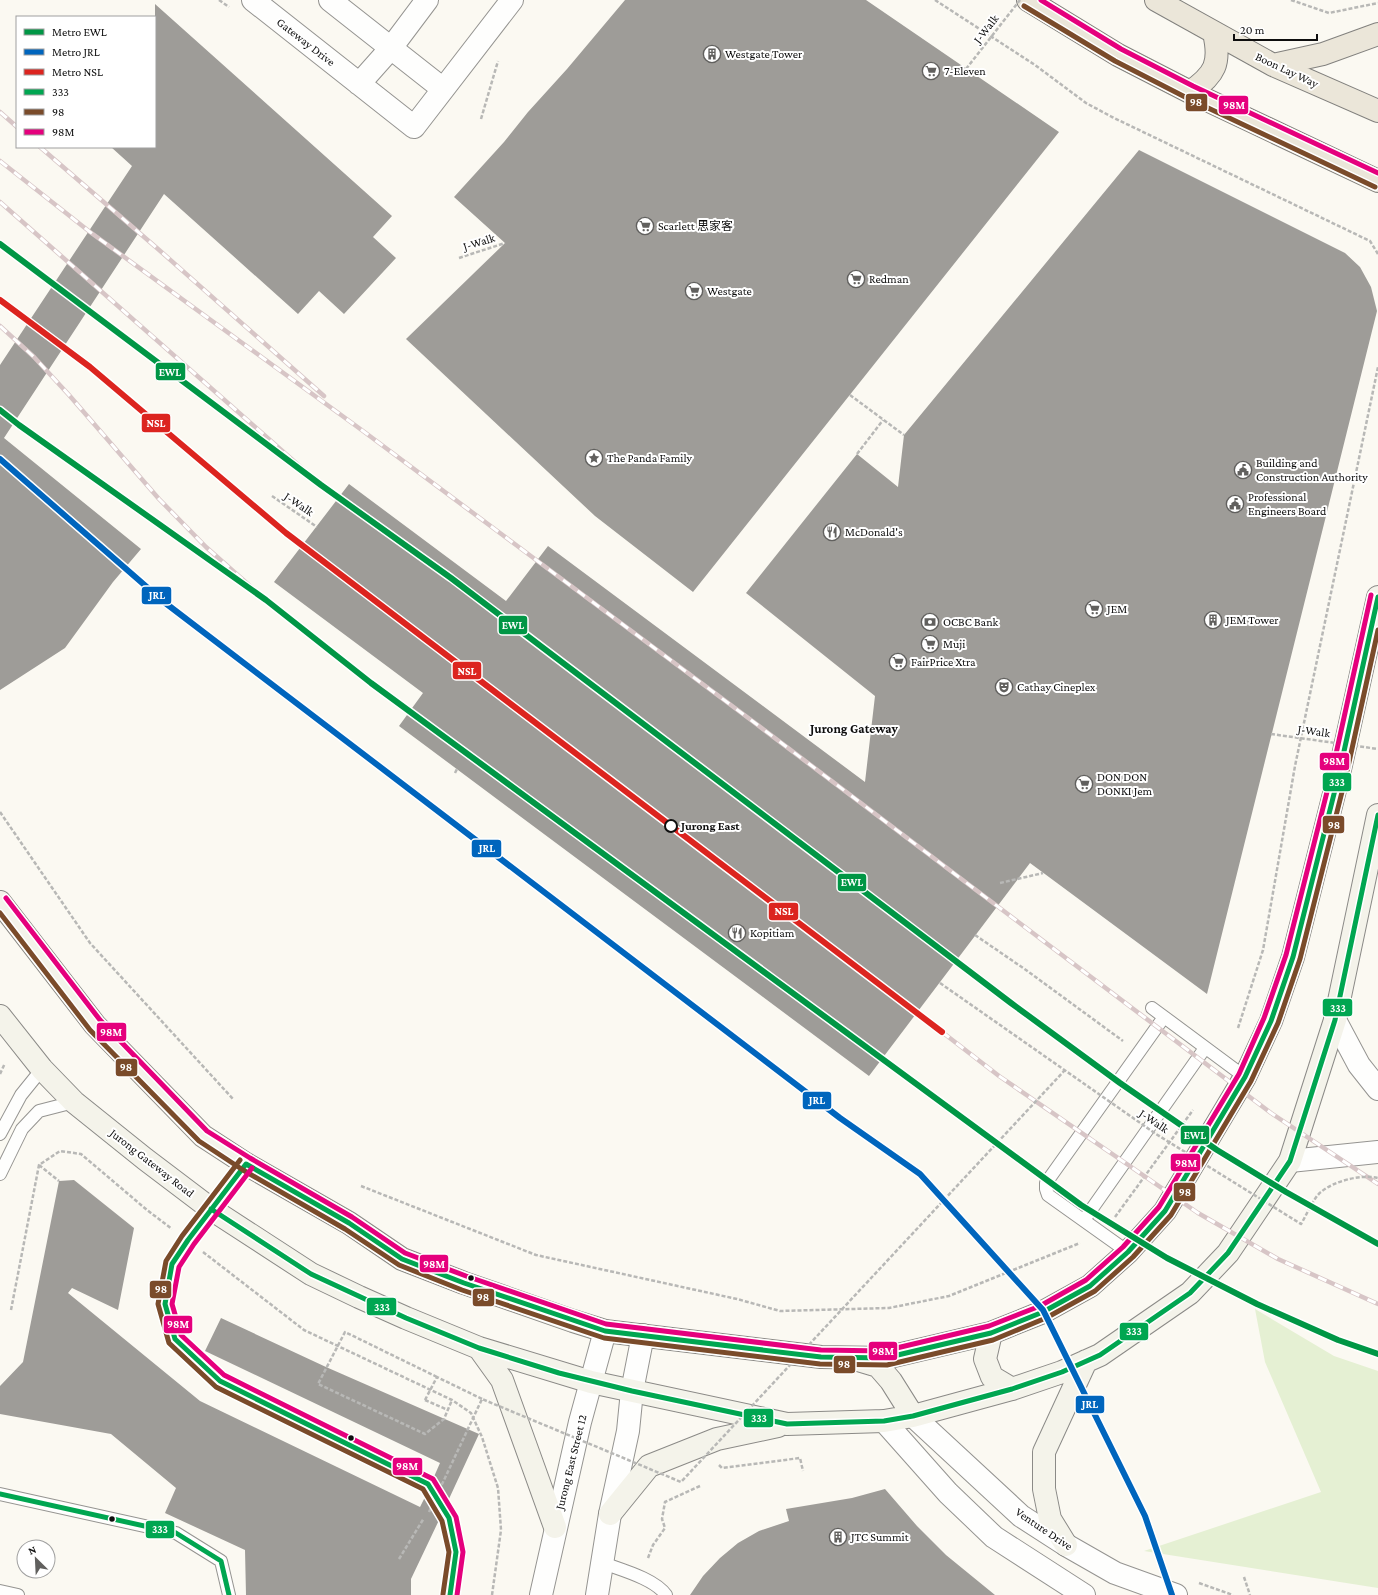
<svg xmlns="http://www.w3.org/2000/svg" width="1378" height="1595" viewBox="0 0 1378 1595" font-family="'Crimson Pro','Noto Sans SC',serif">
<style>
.green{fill:#e5f0d3}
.building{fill:#9e9c98}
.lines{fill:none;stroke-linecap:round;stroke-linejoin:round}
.service-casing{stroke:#959491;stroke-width:14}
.minor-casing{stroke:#959491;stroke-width:24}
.tertiary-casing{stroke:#959491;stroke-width:24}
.secondary-casing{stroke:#8b8a87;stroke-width:24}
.primary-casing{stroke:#82817e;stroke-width:24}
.path{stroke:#b8b8b6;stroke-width:2.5;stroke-dasharray:4 2;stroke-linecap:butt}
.service{stroke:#fefefd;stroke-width:12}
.minor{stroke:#fefefd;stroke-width:22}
.tertiary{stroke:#fefefd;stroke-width:22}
.secondary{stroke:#f4f3ea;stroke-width:22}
.primary{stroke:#ebe6d9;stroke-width:22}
.rail-casing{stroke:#d7c5c6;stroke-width:4.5}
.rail{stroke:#fff;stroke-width:3;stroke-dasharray:9;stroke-linecap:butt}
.path-bridge{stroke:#b8b8b6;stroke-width:2.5;stroke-dasharray:4 2;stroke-linecap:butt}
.bus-1-casing{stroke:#fff;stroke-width:8}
.bus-2-casing{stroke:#fff;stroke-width:8}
.bus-3-casing{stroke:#fff;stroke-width:8}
.bus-1{stroke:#00a651;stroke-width:5}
.bus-2{stroke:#7a4b2a;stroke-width:5}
.bus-3{stroke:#e5007d;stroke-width:5}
.metro-1-casing{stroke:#fff;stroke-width:9}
.metro-2-casing{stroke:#fff;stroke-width:9}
.metro-3-casing{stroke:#fff;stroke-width:9}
.metro-1{stroke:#009645;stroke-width:6}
.metro-2{stroke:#0065bd;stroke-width:6}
.metro-3{stroke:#dc241f;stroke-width:6}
.stop-dot{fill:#fff;stroke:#0e0e0e;stroke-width:2}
.bus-dot{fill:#0e0e0e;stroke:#fff;stroke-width:1.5}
.labels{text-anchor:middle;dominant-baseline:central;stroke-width:4;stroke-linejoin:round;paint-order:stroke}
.street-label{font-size:12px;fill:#0e0e0e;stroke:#fff}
.poi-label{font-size:12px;fill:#0e0e0e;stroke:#fff;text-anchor:start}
.stop-label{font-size:12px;font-weight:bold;fill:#0e0e0e;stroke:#fff;text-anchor:start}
.neighbourhood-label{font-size:13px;font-weight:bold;fill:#0e0e0e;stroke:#fff}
.line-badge{stroke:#fff;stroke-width:1.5}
.badge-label{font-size:11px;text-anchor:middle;font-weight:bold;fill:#fff}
</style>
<rect width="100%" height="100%" fill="#fbf9f2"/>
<path class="green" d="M 1255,1309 L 1334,1356 L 1378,1371 L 1378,1588 L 1144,1551 L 1321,1492 L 1265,1362 Z"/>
<path class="building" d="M 625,0 L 866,0 L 1059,132 L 693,592 L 595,516 L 406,339 L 505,243 L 454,197 L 504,142 L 528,112 L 567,69 Z
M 155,4 L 392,216 L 373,237 L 396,258 L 344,314 L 319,291 L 298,314 L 164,194 L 4,438 L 141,549 L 113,582 L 65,648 L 0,690 L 0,365 L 132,166 L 111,147 L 155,147 Z
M 1139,150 L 1345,253 L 1360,267 L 1371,287 L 1377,311 L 1207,994 L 1030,863 L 869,1076 L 399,726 L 423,693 L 274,582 L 349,484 L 506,601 L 548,546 L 865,782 L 875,696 L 746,593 L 857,454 L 898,487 L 904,435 Z
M 74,1180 L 134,1228 L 118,1310 L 72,1288 L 68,1293 L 200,1401 L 420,1507 L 426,1495 L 440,1518 L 411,1579 L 411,1595 L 246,1595 L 245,1550 L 165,1513 L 176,1488 L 111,1434 L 0,1414 L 0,1386 L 23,1362 L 59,1181 Z
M 221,1318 L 326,1367 L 479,1434 L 448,1501 L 433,1479 L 440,1463 L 205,1351 Z
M 885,1489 L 917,1526 L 946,1555 L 995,1595 L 690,1595 L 703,1576 L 720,1558 L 738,1543 L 759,1531 L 789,1521 L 786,1509 L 852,1498 Z"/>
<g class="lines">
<defs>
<path id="service" d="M 1152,1008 L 1245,1077
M 0,1134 L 21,1095 L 42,1069
M 246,1164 L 188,1240 L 172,1264 L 165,1304 L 175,1339 L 220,1381 L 428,1484 L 449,1518 L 456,1552 L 450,1595
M 0,1174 L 22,1129 L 39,1111 L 74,1102
M 1084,1220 L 1205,1048
M 1128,1252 L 1048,1195 L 1046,1189 L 1046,1183 L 1164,1017
M 0,1494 L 176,1533 L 221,1561 L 229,1595
M 603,1563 C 622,1570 655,1579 666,1595
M 0,1591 L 18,1595"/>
<path id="minor" d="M 1335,1020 L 1359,1065 L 1378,1089
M 1290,1161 L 1378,1152
M 913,1416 L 1021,1516 L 1066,1545 L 1115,1573 L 1176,1595
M 884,1421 L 948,1493 L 994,1537 L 1084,1595"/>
<path id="tertiary" d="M 253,0 L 414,127 L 512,0
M 330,0 L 443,89
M 359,84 L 391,48 L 427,0
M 541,1595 L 580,1422 L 605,1331
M 597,1595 L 610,1514 L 628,1431 L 632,1391 L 643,1335"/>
<path id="secondary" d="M 0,902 L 95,1025 L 203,1136 L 246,1164 L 349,1223 L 402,1259 L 464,1283 L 573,1321 L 605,1331 L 821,1357 L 885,1358 L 991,1333 L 1043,1312 L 1090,1286 L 1128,1252 L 1165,1211 L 1245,1077 L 1271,1021 L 1293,957 L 1339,774 L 1378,597
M 0,1016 L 42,1069 L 74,1102 L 145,1159 L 211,1209 L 311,1274 L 359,1297 L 406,1318 L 479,1348 L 591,1382 L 787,1424 L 884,1421 L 913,1416 L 1012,1389 L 1062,1372 L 1100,1355 L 1190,1293 L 1228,1253 L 1290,1161 L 1335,1020 L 1378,815
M 991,1333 L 985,1359 L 992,1377 L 1012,1389
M 479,1348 L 502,1380 L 555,1527
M 858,1360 L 878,1366 L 891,1381 L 913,1416
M 610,1514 L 649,1466 L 717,1439 L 778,1426
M 1066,1545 L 1050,1519 L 1044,1489 L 1044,1452 L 1086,1361"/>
<path id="primary" d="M 1028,0 L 1118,55 L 1190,92 L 1378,181
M 1156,0 L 1273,65 L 1378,111
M 1273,65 L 1323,54 L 1378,34
M 1190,92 C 1215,75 1221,63 1214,33"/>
</defs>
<use href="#service" class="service-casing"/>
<use href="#minor" class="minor-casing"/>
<use href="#tertiary" class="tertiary-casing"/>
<use href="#secondary" class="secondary-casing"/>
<use href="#primary" class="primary-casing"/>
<path class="path" d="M 219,0 L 229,7
M 935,0 L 1035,65 L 1086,103 L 1112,117 L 1370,241 L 1378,254
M 1291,0 L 1329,13 L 1378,3
M 481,119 L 498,61
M 459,258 L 505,243
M 850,395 L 904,435
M 857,454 L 883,420
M 272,496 L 317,527
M 455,773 L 457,769
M 0,812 L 90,943 L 233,1099
M 1000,883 L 1043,873
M 975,935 L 1026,970 L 1123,1041
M 1238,1028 L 1263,950 L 1295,766 L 1378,367
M 0,1074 L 5,1063
M 39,1165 L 59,1181
M 361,1186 L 536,1255 L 737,1299 L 780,1311 L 889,1308 L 949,1296 L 1080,1243
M 1115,1217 L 1193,1110
M 203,1252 L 304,1330 L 452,1400 L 471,1413 L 482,1437 L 498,1488 L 501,1530 L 492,1595
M 11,1310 L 39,1165 L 60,1151 L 81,1154 L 147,1210 L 172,1229
M 437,1377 L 345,1332 L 318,1384 L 425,1434 L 444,1419 L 452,1400
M 425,1400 L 448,1410
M 719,1465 L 722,1468 L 800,1458 L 803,1471
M 648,1558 L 653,1545 L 665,1528 L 662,1519 L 665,1502 L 700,1486
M 399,1559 L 424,1518
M 1244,1577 L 1250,1595
M 1199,1583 L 1233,1595"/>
<use href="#service" class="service"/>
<use href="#minor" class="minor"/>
<use href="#tertiary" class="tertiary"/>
<use href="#secondary" class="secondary"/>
<use href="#primary" class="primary"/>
<defs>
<path id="rail" d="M 0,112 L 17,127
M 40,147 L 158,249 L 324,396
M 0,161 L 90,232 L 363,431 L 751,720 L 1271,1113 L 1378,1184
M 0,202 L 321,485
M 0,326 L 34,357 L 69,395 L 159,499 L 206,547 L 266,600
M 942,1032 L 999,1076 L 1198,1213 L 1278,1259 L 1378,1304"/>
</defs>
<use href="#rail" class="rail-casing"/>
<use href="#rail" class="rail"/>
<path class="path-bridge" d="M 966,69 L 1020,0
M 1271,734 L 1378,749
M 940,983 L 1156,1134 L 1301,1224 C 1306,1216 1314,1197 1321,1192 C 1334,1181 1361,1174 1378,1178
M 425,1400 L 437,1377 L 482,1399
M 429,1512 L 482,1399 L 681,1482 L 1065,1070"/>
<defs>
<path id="bus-1" d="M 211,1209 L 311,1274 L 406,1318 L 479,1348 L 559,1373 L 632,1391 L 787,1424 L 884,1421 L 913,1416 L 1012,1389 L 1062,1372 L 1100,1355 L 1190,1293 L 1228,1253 L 1290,1161 L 1335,1020 L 1378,815
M 0,1494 L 176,1533 L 221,1561 L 229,1595
M 450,1595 L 456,1552 L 449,1518 L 428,1484 L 220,1381 L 175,1339 L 165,1304 L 172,1264 L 188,1240 L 246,1164 L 349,1223 L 402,1259 L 464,1283 L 605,1331 L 821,1357 L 885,1358 L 991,1333 L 1043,1312 L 1090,1286 L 1128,1252 L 1165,1211 L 1245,1077 L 1271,1021 L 1293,957 L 1339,774 L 1378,597"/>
<path id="bus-2" d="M 1024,6 L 1115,61 L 1187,98 L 1375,187
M 0,913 L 90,1030 L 199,1141 L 243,1170 L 345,1229 L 399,1265 L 462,1290 L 604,1338 L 820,1364 L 887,1365 L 993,1340 L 1046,1318 L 1095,1291 L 1133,1257 L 1171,1215 L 1251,1081 L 1278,1023 L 1300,959 L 1346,776 L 1378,630
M 240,1160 L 182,1236 L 166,1261 L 158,1304 L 169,1343 L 216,1387 L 423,1489 L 442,1521 L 449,1552 L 443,1594"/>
<path id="bus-3" d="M 1041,0 L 1121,49 L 1193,86 L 1378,173
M 6,898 L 100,1020 L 207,1131 L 250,1158 L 352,1217 L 405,1253 L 466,1276 L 606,1324 L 821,1350 L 884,1351 L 989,1326 L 1040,1306 L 1086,1280 L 1123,1247 L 1159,1207 L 1239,1074 L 1264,1018 L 1286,955 L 1332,772 L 1371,595
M 252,1168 L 194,1244 L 179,1267 L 172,1304 L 181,1335 L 224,1375 L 433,1479 L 456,1517 L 463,1552 L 457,1595"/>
</defs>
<use href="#bus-1" class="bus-1-casing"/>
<use href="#bus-2" class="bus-2-casing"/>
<use href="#bus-3" class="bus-3-casing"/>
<use href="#bus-1" class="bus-1"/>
<use href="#bus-2" class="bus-2"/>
<use href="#bus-3" class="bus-3"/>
<defs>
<path id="metro-1" d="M 0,244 L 321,485 L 451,578 L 1011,1003 L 1120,1083 L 1217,1150 L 1286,1192 L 1378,1244
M 0,410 L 19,425 L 266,600 L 371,683 L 1081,1205 L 1167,1258 L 1257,1304 L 1338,1340 L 1378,1354"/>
<path id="metro-2" d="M 0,459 L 164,602 L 840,1118 L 920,1174 L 1043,1310 L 1145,1516 L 1172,1595"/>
<path id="metro-3" d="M 0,300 L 90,367 L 286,533 L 942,1032"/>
</defs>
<use href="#metro-1" class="metro-1-casing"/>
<use href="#metro-2" class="metro-2-casing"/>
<use href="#metro-3" class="metro-3-casing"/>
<use href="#metro-1" class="metro-1"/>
<use href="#metro-2" class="metro-2"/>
<use href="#metro-3" class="metro-3"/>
</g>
<defs>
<symbol id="building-ring" viewBox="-11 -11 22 22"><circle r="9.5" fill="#fff" stroke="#61605e" stroke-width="1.5"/><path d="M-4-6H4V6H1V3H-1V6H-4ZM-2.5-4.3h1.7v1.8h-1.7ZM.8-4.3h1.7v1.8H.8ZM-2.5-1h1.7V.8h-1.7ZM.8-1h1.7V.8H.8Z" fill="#61605e"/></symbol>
<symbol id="supermarket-ring" viewBox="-11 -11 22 22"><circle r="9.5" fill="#fff" stroke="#61605e" stroke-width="1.5"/><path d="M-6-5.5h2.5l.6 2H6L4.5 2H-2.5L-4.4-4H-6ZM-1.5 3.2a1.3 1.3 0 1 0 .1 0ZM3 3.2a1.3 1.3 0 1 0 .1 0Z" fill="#61605e"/></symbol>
<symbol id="sight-ring" viewBox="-11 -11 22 22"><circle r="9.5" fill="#fff" stroke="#61605e" stroke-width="1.5"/><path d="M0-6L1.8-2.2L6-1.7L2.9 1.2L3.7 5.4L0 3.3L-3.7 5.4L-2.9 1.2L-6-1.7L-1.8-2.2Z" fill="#61605e"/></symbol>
<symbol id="civic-ring" viewBox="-11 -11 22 22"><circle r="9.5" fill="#fff" stroke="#61605e" stroke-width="1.5"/><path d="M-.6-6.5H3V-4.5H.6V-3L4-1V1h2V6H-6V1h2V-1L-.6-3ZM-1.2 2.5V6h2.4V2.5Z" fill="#61605e"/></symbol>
<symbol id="restaurant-ring" viewBox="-11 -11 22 22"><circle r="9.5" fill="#fff" stroke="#61605e" stroke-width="1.5"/><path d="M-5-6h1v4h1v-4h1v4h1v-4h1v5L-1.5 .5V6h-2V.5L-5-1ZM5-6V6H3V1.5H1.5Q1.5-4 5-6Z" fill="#61605e"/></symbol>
<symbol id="bank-ring" viewBox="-11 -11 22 22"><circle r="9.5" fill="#fff" stroke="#61605e" stroke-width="1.5"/><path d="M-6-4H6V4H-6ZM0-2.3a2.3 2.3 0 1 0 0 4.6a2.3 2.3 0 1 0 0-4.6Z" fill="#61605e"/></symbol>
<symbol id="theatre-ring" viewBox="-11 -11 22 22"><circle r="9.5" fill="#fff" stroke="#61605e" stroke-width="1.5"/><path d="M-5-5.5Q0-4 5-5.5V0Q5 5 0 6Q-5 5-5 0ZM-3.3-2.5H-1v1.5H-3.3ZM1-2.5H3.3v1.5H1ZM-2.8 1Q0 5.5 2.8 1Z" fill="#61605e"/></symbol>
</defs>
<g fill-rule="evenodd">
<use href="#building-ring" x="702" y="44" width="20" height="20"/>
<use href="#supermarket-ring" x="921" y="61" width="20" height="20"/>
<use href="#supermarket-ring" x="635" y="216" width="20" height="20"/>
<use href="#supermarket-ring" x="846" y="269" width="20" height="20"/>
<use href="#supermarket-ring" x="684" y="281" width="20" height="20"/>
<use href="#sight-ring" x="584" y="448" width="20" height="20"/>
<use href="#civic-ring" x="1233" y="460" width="20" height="20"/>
<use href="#civic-ring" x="1225" y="494" width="20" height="20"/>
<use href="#restaurant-ring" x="822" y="522" width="20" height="20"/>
<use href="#supermarket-ring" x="1084" y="599" width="20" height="20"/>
<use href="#building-ring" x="1203" y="610" width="20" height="20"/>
<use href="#bank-ring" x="920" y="612" width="20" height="20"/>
<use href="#supermarket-ring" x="920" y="634" width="20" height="20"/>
<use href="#supermarket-ring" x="888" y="652" width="20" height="20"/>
<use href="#theatre-ring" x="994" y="677" width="20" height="20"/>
<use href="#supermarket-ring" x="1074" y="774" width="20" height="20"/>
<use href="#restaurant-ring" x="727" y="923" width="20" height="20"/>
<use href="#building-ring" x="828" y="1527" width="20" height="20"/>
</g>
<circle class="stop-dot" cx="671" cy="826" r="6"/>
<g class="bus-dot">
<circle cx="471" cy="1278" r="3.5"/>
<circle cx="351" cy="1438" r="3.5"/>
<circle cx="112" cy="1519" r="3.5"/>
</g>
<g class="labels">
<g class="street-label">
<text transform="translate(986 29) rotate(-52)">J-Walk</text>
<text transform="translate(306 42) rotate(38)">Gateway Drive</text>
<text transform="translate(1287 70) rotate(25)">Boon Lay Way</text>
<text transform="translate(479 242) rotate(-17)">J-Walk</text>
<text transform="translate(299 504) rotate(34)">J-Walk</text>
<text transform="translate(1314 731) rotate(8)">J-Walk</text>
<text transform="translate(1154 1121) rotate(34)">J-Walk</text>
<text transform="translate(152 1163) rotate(38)">Jurong Gateway Road</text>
<text transform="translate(571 1462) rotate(-76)">Jurong East Street 12</text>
<text transform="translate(1044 1529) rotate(34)">Venture Drive</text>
</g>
<g class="poi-label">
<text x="725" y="54">Westgate Tower</text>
<text x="944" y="71">7-Eleven</text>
<text x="658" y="226">Scarlett 思家客</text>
<text x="869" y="279">Redman</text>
<text x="707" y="291">Westgate</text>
<text x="607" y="458">The Panda Family</text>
<text x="1256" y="463">Building and<tspan x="1256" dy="14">Construction Authority</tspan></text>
<text x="1248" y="497">Professional<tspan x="1248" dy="14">Engineers Board</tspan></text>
<text x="845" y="532">McDonald's</text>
<text x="1107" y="609">JEM</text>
<text x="1226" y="620">JEM Tower</text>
<text x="943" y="622">OCBC Bank</text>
<text x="943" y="644">Muji</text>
<text x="911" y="662">FairPrice Xtra</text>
<text x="1017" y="687">Cathay Cineplex</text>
<text x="1097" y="777">DON DON<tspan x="1097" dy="14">DONKI Jem</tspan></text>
<text x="750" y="933">Kopitiam</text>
<text x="851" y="1537">JTC Summit</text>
</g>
<g class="stop-label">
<text x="681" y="826">Jurong East</text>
</g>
<g class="neighbourhood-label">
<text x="854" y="728">Jurong Gateway</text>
</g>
</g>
<g class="line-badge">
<rect x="1185" y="93" width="23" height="19" rx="4" fill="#7a4b2a"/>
<rect x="1218" y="95" width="31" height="20" rx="4" fill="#e5007d"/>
<rect x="155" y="362" width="31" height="19" rx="4" fill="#009645"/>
<rect x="141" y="413" width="30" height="20" rx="4" fill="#dc241f"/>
<rect x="141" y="586" width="31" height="19" rx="4" fill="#0065bd"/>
<rect x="498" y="615" width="30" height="20" rx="4" fill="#009645"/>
<rect x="452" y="661" width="30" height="19" rx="4" fill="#dc241f"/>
<rect x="1319" y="752" width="31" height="19" rx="4" fill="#e5007d"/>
<rect x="1322" y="772" width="30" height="20" rx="4" fill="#00a651"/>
<rect x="1322" y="815" width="23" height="19" rx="4" fill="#7a4b2a"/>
<rect x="471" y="839" width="31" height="19" rx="4" fill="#0065bd"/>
<rect x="837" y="873" width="30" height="19" rx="4" fill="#009645"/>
<rect x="768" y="902" width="31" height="19" rx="4" fill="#dc241f"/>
<rect x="1322" y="998" width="31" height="19" rx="4" fill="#00a651"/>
<rect x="96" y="1022" width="31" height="20" rx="4" fill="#e5007d"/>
<rect x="115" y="1058" width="23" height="19" rx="4" fill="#7a4b2a"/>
<rect x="802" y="1091" width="30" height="19" rx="4" fill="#0065bd"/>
<rect x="1180" y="1125" width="30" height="20" rx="4" fill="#009645"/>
<rect x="1170" y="1153" width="31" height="19" rx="4" fill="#e5007d"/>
<rect x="1173" y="1182" width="23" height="20" rx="4" fill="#7a4b2a"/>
<rect x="419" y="1254" width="30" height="19" rx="4" fill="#e5007d"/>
<rect x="149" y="1280" width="23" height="19" rx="4" fill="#7a4b2a"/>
<rect x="472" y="1288" width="23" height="19" rx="4" fill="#7a4b2a"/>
<rect x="366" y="1297" width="31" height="19" rx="4" fill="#00a651"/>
<rect x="163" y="1315" width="30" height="19" rx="4" fill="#e5007d"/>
<rect x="1119" y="1322" width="30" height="19" rx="4" fill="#00a651"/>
<rect x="868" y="1341" width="30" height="20" rx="4" fill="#e5007d"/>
<rect x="833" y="1355" width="23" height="19" rx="4" fill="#7a4b2a"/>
<rect x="1075" y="1395" width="30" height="19" rx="4" fill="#0065bd"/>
<rect x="743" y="1408" width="31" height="20" rx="4" fill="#00a651"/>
<rect x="392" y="1457" width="31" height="19" rx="4" fill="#e5007d"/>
<rect x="145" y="1520" width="30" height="19" rx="4" fill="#00a651"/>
</g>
<g class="badge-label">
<text x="1196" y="106">98</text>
<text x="1234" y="109">98M</text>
<text x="170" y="376">EWL</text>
<text x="156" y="427">NSL</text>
<text x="157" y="599">JRL</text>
<text x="513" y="629">EWL</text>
<text x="467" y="675">NSL</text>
<text x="1334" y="765">98M</text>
<text x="1337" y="786">333</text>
<text x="1334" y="829">98</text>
<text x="487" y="852">JRL</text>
<text x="852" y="886">EWL</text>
<text x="784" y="915">NSL</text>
<text x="1338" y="1012">333</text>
<text x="111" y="1036">98M</text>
<text x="126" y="1071">98</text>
<text x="817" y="1104">JRL</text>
<text x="1195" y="1139">EWL</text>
<text x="1186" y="1167">98M</text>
<text x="1185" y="1196">98</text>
<text x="434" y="1268">98M</text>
<text x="161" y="1293">98</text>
<text x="483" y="1301">98</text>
<text x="382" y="1311">333</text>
<text x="178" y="1328">98M</text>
<text x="1134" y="1335">333</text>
<text x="883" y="1355">98M</text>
<text x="844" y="1368">98</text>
<text x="1090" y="1408">JRL</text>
<text x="759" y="1422">333</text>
<text x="407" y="1470">98M</text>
<text x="160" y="1533">333</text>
</g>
<rect x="16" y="16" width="140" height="132" fill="#ffffff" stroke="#9f9f9f"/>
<rect x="24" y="29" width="20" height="6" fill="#009645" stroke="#9f9f9f"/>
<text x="52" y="36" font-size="12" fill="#0e0e0e">Metro EWL</text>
<rect x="24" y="49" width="20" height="6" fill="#0065bd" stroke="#9f9f9f"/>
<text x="52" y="56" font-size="12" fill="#0e0e0e">Metro JRL</text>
<rect x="24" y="69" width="20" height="6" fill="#dc241f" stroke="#9f9f9f"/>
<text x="52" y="76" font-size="12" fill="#0e0e0e">Metro NSL</text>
<rect x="24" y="89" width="20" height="6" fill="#00a651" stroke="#9f9f9f"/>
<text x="52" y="96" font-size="12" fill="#0e0e0e">333</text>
<rect x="24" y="109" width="20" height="6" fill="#7a4b2a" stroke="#9f9f9f"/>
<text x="52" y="116" font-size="12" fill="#0e0e0e">98</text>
<rect x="24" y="129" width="20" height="6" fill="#e5007d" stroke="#9f9f9f"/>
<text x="52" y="136" font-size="12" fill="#0e0e0e">98M</text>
<g transform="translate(36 1559) rotate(336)"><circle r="19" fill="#ffffff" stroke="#9f9f9f"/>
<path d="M0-3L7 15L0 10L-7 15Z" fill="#61605e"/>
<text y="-6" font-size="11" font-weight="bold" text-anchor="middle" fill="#0e0e0e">N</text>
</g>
<path d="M1234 34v6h83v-6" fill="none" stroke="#0e0e0e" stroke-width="2"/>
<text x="1240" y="34" font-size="12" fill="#0e0e0e" stroke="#ffffff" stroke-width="3" paint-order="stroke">20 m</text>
</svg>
